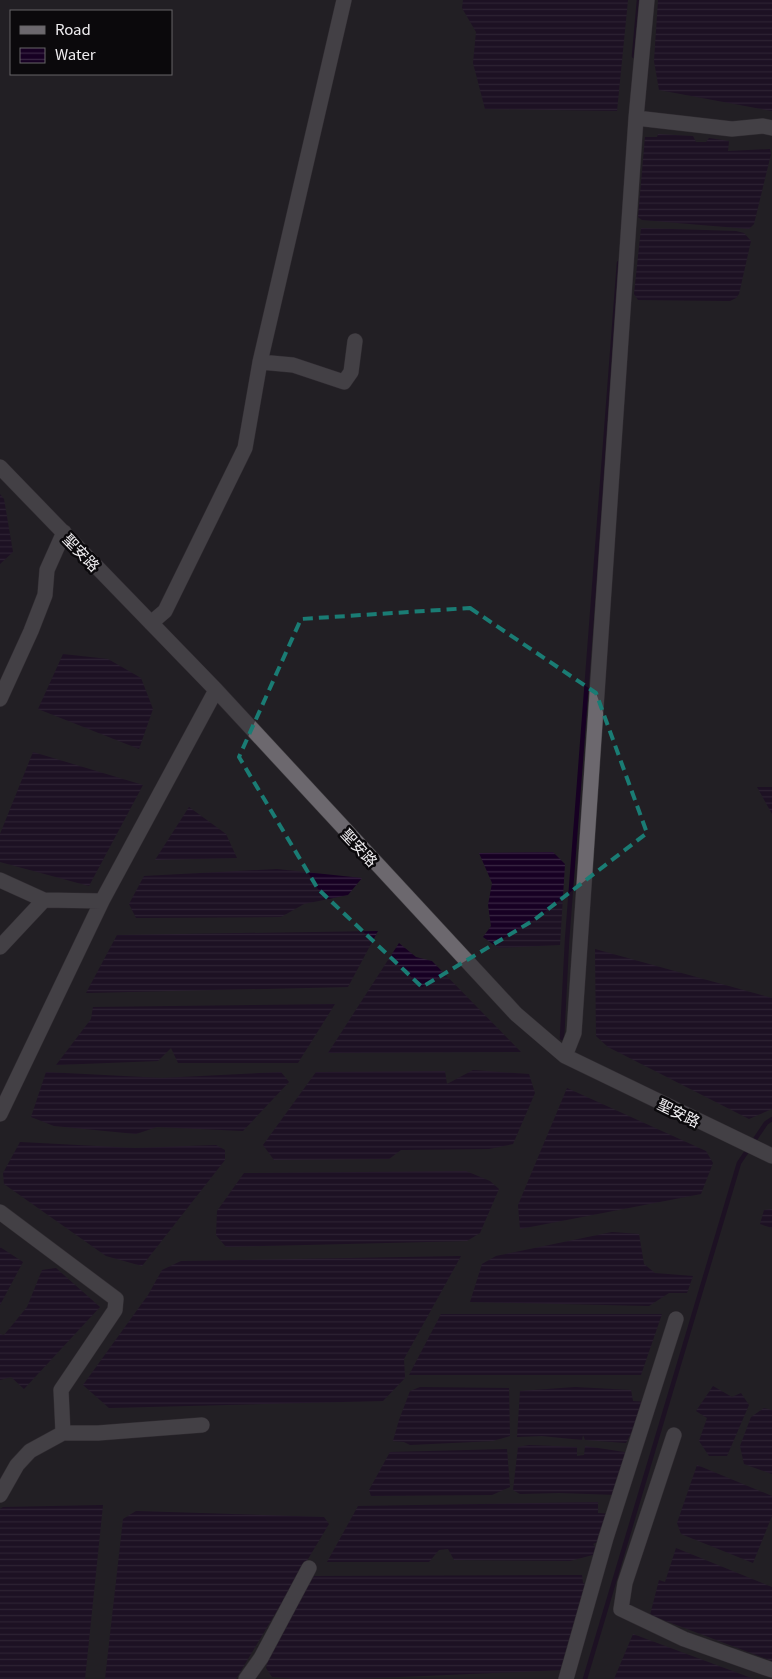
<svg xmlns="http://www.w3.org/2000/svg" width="772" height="1679" viewBox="0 0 772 1679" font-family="Georgia,'Noto Sans TC',serif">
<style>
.water{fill:url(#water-rules)}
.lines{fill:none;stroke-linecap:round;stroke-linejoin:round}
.stream{stroke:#170023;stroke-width:4.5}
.minor-casing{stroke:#3e3b3f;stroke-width:16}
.minor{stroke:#6c686e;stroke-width:15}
.marked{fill:none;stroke:#1a7c74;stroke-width:4;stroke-dasharray:10 6;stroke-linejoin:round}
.labels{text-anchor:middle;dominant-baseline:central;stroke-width:5;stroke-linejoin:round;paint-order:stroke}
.street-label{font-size:15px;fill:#efedf0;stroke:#0b090c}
</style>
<defs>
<pattern id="water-rules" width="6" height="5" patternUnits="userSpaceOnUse" patternTransform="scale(1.25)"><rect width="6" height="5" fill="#170023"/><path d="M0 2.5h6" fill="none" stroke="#392643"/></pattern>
</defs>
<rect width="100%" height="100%" fill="#221f24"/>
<path class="water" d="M 463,0 L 628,0 L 617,111 L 485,109 L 473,63 L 476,32 L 462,8 Z
M 658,0 L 772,0 L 772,111 L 659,90 L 654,61 Z
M 658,134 L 693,136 L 696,142 L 706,142 L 709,138 L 729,141 L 728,151 L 770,149 L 771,154 L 754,224 L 749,229 L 642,220 L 638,217 L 645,137 L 657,137 Z
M 641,228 L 736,231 L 744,233 L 751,241 L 739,294 L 736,298 L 730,301 L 638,300 L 634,294 Z
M 0,494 L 4,499 L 13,552 L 0,564 Z
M 63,654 L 108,659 L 141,678 L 153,709 L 139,749 L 38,709 Z
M 33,752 L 143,785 L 89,886 L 0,862 L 0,834 Z
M 757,787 L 772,787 L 772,814 Z
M 189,807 L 226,834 L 237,858 L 155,860 Z
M 553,852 L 565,864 L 560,945 L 498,948 L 483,937 L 491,926 L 488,905 L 492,883 L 479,853 Z
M 277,869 L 362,878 L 348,895 L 304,904 L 281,917 L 136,918 L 129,904 L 144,876 Z
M 378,931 L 348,987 L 86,993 L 117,935 Z
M 399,943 L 416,957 L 432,961 L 521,1052 L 328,1053 Z
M 595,949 L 772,998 L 772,1109 L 749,1119 L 608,1047 L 596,1036 Z
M 335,1004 L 298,1063 L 178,1063 L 171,1048 L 158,1061 L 56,1065 L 91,1019 L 93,1007 Z
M 473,1070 L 529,1074 L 535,1093 L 513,1144 L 489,1149 L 401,1150 L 389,1159 L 274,1160 L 263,1145 L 316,1072 L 445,1071 L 447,1084 Z
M 46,1072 L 162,1078 L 281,1072 L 289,1082 L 243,1131 L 157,1127 L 136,1134 L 54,1126 L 31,1117 Z
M 567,1088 L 706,1151 L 713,1163 L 701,1194 L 520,1229 L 518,1205 Z
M 20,1142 L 135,1148 L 216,1145 L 225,1150 L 225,1160 L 142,1266 L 106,1256 L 4,1184 L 3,1173 Z
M 466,1171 L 490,1181 L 499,1189 L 480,1233 L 467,1241 L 226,1247 L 216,1235 L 217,1211 L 244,1173 Z
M 772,1209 L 772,1228 L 760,1224 L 764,1210 Z
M 612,1232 L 639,1234 L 644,1264 L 655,1273 L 693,1276 L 687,1293 L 669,1293 L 649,1306 L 470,1302 L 482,1264 L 496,1256 Z
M 0,1247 L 23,1262 L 0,1305 Z
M 461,1256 L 404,1359 L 405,1378 L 383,1401 L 109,1408 L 83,1385 L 148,1295 L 162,1270 L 181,1261 Z
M 56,1268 L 100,1307 L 24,1389 L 11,1377 L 0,1380 L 0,1334 L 4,1335 L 27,1307 L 42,1270 Z
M 441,1314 L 662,1314 L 641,1375 L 409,1375 Z
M 713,1386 L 732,1397 L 741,1393 L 749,1405 L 727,1456 L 709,1456 L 699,1441 L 707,1418 L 696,1411 Z
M 420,1387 L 509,1388 L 510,1436 L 493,1441 L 410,1445 L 404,1442 L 393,1441 L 399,1420 L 410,1391 Z
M 575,1387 L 631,1390 L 633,1401 L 647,1402 L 626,1443 L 585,1440 L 583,1435 L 582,1440 L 542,1436 L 517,1437 L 520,1391 Z
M 764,1408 L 772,1410 L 772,1474 L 744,1464 L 740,1446 L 751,1417 Z
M 529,1445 L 577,1447 L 577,1456 L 584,1455 L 585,1446 L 631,1453 L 618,1495 L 559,1493 L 520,1494 L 513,1490 L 518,1447 Z
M 507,1449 L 510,1487 L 492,1495 L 371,1496 L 369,1490 L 390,1452 Z
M 697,1465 L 772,1496 L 772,1516 L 753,1563 L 681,1534 L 677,1523 Z
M 598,1502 L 598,1513 L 611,1514 L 602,1540 L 593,1544 L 600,1553 L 570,1561 L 454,1560 L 448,1549 L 439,1550 L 429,1562 L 327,1562 L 358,1506 Z
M 103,1505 L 85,1679 L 0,1679 L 0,1509 L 3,1507 Z
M 136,1511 L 324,1517 L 329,1524 L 236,1679 L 105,1679 L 123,1519 Z
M 676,1548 L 772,1587 L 772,1661 L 650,1615 L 659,1580 L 665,1582 Z
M 582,1575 L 583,1583 L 589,1585 L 564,1670 L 354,1679 L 293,1679 L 272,1677 L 266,1668 L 272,1644 L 314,1576 Z
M 633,1634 L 754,1679 L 614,1679 Z"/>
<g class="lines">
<path class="stream" d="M 634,56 L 639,0
M 562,1038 L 567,941 L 619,263
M 585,1679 L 739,1163 L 766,1123 L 772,1119"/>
<defs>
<path id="minor" d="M 636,118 L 732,129 L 763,126 L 772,128
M 260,362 L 293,365 L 344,382 L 351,372 L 355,341
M 0,467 L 216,690 L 516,1014 L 565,1056 L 772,1156
M 151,623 L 165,611 L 245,448 L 260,362 L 344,0
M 0,699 L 31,631 L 45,595 L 47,570 L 64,532
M 0,880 L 44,900 L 102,901
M 0,947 L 44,900
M 565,1056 L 574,1033 L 636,118 L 647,0
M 0,1114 L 102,901 L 216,690
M 0,1212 L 116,1299 L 115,1310 L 61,1390 L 63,1433
M 674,1435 L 625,1583 L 621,1609 L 684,1639 L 772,1670
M 0,1495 L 17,1465 L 30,1451 L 63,1433 L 98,1433 L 202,1425
M 246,1679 L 261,1658 L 309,1568
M 566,1679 L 606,1538 L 676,1319"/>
</defs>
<use href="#minor" class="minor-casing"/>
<use href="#minor" class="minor"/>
</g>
<path d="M0 0H772V1679H0ZM 470,608 L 596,693 L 647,833 L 534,920 L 422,987 L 318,889 L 239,757 L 301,619 Z" fill="#221f24" fill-opacity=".55" fill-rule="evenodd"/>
<path class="marked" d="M 470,608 L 596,693 L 647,833 L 534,920 L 422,987 L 318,889 L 239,757 L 301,619 Z"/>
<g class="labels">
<g class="street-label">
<text transform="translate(82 552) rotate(46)">聖安路</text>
<text transform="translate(360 847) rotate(47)">聖安路</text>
<text transform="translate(679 1112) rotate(26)">聖安路</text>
</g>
</g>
<rect x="10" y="10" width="162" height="65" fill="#0b090c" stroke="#666467"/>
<rect x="20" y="26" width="25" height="8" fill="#6c686e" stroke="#666467"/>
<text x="55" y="35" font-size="15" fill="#efedf0">Road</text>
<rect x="20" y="48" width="25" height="15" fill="url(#water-rules)" stroke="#666467"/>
<text x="55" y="60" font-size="15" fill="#efedf0">Water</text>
</svg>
